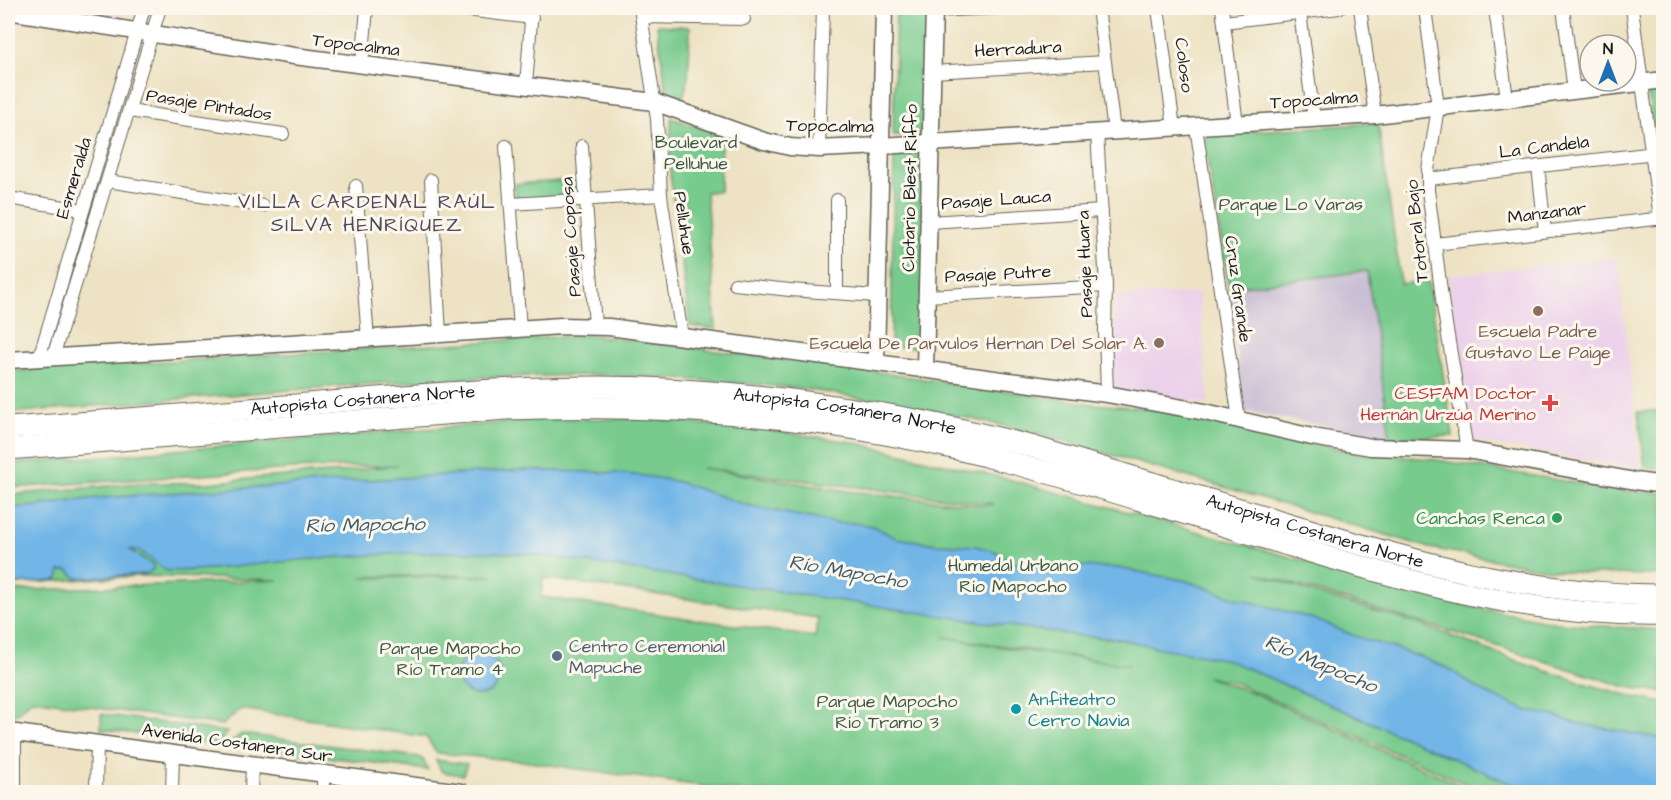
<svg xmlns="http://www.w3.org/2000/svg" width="1671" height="800" viewBox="0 0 1671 800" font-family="'Architects Daughter',sans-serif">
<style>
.built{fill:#ecd1ea}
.industrial{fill:#cbbfd5}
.green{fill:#78cb8d;stroke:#4a7454;stroke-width:1.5;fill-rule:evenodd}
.water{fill:#71b6e7;stroke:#466982;stroke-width:1.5}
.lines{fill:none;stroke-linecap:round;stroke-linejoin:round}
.street-casing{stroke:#656156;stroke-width:14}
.secondary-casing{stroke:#656156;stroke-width:19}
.highway-casing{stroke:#656156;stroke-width:23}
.street{stroke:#fff;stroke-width:12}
.secondary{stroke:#fff;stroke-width:16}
.highway{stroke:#fff;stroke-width:21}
.education-dot{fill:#8d6e63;stroke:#fbf7ec;stroke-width:2}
.health-dot{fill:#e0444e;stroke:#fbf7ec;stroke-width:2}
.leisure-dot{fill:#2e9e5b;stroke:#fbf7ec;stroke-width:2}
.service-dot{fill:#5c6f8a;stroke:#fbf7ec;stroke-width:2}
.culture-dot{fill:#0f9aa8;stroke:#fbf7ec;stroke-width:2}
.labels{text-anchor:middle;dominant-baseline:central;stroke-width:6;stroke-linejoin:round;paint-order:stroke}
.street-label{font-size:18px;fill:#1c1c1c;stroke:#fbf7ec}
.park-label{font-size:18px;fill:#3c5944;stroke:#fbf7ec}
.education-label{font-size:18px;fill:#785e54;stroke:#fbf7ec}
.health-label{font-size:18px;fill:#be3a42;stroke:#fbf7ec;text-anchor:end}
.leisure-label{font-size:18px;fill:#27864d;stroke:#fbf7ec;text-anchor:end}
.service-label{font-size:18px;fill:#4e5e75;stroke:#fbf7ec;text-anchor:start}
.culture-label{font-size:18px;fill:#0d838f;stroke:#fbf7ec;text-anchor:start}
.neighbourhood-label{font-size:20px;letter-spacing:1.5px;fill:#4f4a5b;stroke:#fbf7ec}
.water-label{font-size:20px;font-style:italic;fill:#3e5a6d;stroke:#fbf7ec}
</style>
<rect width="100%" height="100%" fill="#fbf7ec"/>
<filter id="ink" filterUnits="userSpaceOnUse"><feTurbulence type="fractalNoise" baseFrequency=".0167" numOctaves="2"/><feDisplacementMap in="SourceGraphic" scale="12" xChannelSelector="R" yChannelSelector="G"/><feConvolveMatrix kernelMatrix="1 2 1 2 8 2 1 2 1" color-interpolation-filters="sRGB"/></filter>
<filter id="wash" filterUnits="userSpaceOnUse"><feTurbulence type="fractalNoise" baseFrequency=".008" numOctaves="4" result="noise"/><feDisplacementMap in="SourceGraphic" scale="24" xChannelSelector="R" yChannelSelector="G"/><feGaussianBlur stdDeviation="1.35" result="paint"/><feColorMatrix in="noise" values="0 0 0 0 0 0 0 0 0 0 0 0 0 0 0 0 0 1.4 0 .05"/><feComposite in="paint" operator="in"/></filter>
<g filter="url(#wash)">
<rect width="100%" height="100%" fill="#ede2c3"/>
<path class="built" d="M 64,8 L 124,8 L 123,11 L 117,16 Z
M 1618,258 L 1640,468 L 1474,442 L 1448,275 Z
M 1199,293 L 1209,404 L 1113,390 L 1116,296 Z"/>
<path class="industrial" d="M 1368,271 L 1390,438 L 1244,411 L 1229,288 Z"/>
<path class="green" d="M 896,8 L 929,8 L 925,136 L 893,135 Z
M 657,25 L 690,27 L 688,80 L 681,104 L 667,97 Z
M 1663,90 L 1663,204 L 1648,92 Z
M 671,118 L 721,134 L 720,191 L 706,192 L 716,329 L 690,326 L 670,173 Z
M 1378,123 L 1401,284 L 1428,281 L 1453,436 L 1390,438 L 1367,271 L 1229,288 L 1204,140 L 1207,134 Z
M 894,155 L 925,155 L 921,347 L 891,347 Z
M 575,180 L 576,190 L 573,196 L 522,200 L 516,197 L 515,184 Z
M 592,335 L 850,368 L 1094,404 L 1157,409 L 1358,453 L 1431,459 L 1625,491 L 1663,493 L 1663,575 L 1590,574 L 1543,569 L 1430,548 L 1241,492 L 1028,431 L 920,408 L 811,390 L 756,384 L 648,377 L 594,375 L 486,377 L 354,385 L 8,413 L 8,371 Z
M 1663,410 L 1663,469 L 1645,467 L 1638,412 Z
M 544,419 L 648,419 L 761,429 L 852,442 L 1008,479 L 1463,605 L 1558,623 L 1663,630 L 1663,692 L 1626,687 L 1481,641 L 1257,573 L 1317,594 L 1422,625 L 1528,665 L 1580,682 L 1634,697 L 1663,703 L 1663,792 L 1485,792 L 1233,682 L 1207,677 L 1251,692 L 1476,792 L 745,792 L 522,761 L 437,753 L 426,737 L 241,709 L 222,725 L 32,699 L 16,714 L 8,713 L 8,591 L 279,580 L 140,576 L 24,583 L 8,587 L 8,495 L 141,483 L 209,483 L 257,478 L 343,472 L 398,465 L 292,469 L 8,488 L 8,464 ZM 702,468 L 994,504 L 982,505 L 847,491 ZM 435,575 L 495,576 L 363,578 L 364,577 ZM 543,578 L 818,618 L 815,637 L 541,597 ZM 944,637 L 1129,665 L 1130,665 L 1026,651 Z
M 101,714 L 227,732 L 218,745 L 101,729 Z
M 243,734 L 419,757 L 423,759 L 428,770 L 230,744 L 240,735 Z
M 436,760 L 467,764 L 463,775 L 442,772 Z"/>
<path class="water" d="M 524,470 L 616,473 L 652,477 L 679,482 L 743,504 L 765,509 L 836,523 L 854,523 L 873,526 L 896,538 L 936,544 L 976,546 L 994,551 L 1002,555 L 1009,561 L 1022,564 L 1043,564 L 1117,568 L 1183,580 L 1233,597 L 1314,619 L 1355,636 L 1418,656 L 1449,669 L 1482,691 L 1528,711 L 1555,716 L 1575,723 L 1663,739 L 1663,788 L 1649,792 L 1536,792 L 1516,786 L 1251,670 L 1227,660 L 1198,654 L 1160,648 L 1120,639 L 1081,636 L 956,618 L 530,554 C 457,549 384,554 311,559 C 264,563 217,570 170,571 L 165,570 L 140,551 L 132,549 L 130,550 L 153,565 L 153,570 L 146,574 L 79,578 L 75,577 L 68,570 L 60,571 L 58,579 L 53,581 L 8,585 L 8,508 L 36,506 L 88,499 L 198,491 Z
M458 674a21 21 0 1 1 42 0a21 21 0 1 1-42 0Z"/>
</g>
<g filter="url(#ink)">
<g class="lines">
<defs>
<path id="street" d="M 450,8 L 532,18
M 640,8 L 657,119 L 661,195 L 682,337
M 1098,8 L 1114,131
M 1158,8 L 1174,128
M 1222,8 L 1237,124
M 1360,8 L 1375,115
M 1425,8 L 1438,107 L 1428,170 L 1428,190 L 1443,306 L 1467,450
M 1495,8 L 1507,99
M 1563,8 L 1574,91
M 1632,8 L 1660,218
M 934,11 L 1000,8
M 1300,13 L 1314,119
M 642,17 L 744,19
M 1224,22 L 1339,8
M 362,65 L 367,8
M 932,72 L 1105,62
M 526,86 L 532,8
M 129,111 L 283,134
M 1196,126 L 1239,420
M 1097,132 L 1106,286 L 1105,331 L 1107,394
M 506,146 L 520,328
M 582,146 L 595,326
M 819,149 L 823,8
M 1538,166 L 1545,231
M 1428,179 L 1664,152
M 431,180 L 440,334
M 108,181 L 263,206
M 356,186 L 368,339
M 8,198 L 83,210
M 510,204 L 661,195
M 929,222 L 1102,211
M 1435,244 L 1664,218
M 735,284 L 790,290 L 877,296
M 837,293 L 837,200
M 927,296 L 1106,286
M 53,357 L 160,8
M 39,358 L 144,8
M 15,792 L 15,733
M 96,792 L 97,744
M 172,792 L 173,754
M 251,792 L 252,765
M 323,792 L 323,774"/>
<path id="secondary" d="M 8,11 L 294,56 L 654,102 L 764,141 L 790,147 L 819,149 L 881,146 L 1375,115 L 1664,80
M 8,360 L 440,334 L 561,326 L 609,327 L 1107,394 L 1205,412 L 1312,437 L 1371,447 L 1467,450 L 1635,481 L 1664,485
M 876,362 L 884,8
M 925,369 L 934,8
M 8,732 L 461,792"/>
<g id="highway">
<path id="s1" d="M 8,428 C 127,420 246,409 365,399 C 442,393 520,387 598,387 C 746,388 891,410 1034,447 C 1119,473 1205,499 1290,524 C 1416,562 1531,595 1664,595"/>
<path d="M 8,449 L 506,409 C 676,402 848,418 1012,463 C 1106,488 1198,518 1291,546 C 1412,583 1536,618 1664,615"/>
</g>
</defs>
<use href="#street" class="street-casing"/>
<use href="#secondary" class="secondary-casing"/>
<use href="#highway" class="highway-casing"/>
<use href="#street" class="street"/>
<use href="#secondary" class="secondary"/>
<use href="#highway" class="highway"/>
</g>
</g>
<g class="education-dot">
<circle cx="1538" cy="311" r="6"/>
<circle cx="1159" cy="343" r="6"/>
</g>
<path class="health-dot" d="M1547 394h6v6h6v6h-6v6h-6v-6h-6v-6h6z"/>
<circle class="leisure-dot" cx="1557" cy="518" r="6"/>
<circle class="service-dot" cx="557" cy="656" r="6"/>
<circle class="culture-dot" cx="1016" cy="709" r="6"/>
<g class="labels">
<g class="street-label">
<text transform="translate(356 45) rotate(7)">Topocalma</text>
<text transform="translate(1018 49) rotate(-3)">Herradura</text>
<text transform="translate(1184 65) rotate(83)">Coloso</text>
<text transform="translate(1314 100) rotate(-4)">Topocalma</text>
<text transform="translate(209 105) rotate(9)">Pasaje Pintados</text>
<text transform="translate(830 126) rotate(1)">Topocalma</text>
<text transform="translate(1544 147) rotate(-7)">La Candela</text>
<text transform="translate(74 178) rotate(-73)">Esmeralda</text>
<text transform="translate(910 188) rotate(-89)">Clotario Blest Riffo</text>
<text transform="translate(996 200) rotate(-4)">Pasaje Lauca</text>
<text transform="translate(1547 213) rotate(-7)">Manzanar</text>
<text transform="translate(684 223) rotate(82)">Pelluhue</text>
<text transform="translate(1417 231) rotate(-96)">Totoral Bajo</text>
<text transform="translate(571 237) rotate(-94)">Pasaje Coposa</text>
<text transform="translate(1085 264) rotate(-92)">Pasaje Huara</text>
<text transform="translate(998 274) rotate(-3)">Pasaje Putre</text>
<text transform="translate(1238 289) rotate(82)">Cruz Grande</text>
<text stroke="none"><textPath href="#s1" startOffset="356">Autopista Costanera Norte</textPath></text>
<text stroke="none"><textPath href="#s1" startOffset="840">Autopista Costanera Norte</textPath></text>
<text stroke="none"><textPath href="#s1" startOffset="1326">Autopista Costanera Norte</textPath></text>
<text transform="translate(237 743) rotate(8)">Avenida Costanera Sur</text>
</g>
<g class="park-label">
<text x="696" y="142">Boulevard<tspan x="696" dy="21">Pelluhue</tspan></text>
<text x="1291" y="204">Parque Lo Varas</text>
<text x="1013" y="565">Humedal Urbano<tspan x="1013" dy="21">Río Mapocho</tspan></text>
<text x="450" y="648">Parque Mapocho<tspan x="450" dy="21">Río Tramo 4</tspan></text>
<text x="887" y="701">Parque Mapocho<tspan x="887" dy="21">Río Tramo 3</tspan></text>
</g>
<g class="education-label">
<text x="1538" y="331">Escuela Padre<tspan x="1538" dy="21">Gustavo Le Paige</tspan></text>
<text x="1147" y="343" text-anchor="end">Escuela De Parvulos Hernan Del Solar A.</text>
</g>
<g class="health-label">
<text x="1536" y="393">CESFAM Doctor<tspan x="1536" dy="21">Hernán Urzúa Merino</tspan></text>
</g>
<g class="leisure-label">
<text x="1545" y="518">Canchas Renca</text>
</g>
<g class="service-label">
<text x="569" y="646">Centro Ceremonial<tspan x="569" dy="21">Mapuche</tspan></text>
</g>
<g class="culture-label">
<text x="1028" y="699">Anfiteatro<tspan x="1028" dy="21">Cerro Navia</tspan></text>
</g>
<g class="neighbourhood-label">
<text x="367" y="202">VILLA CARDENAL RAÚL<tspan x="367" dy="23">SILVA HENRÍQUEZ</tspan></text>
</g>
<g class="water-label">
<text transform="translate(365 525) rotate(-1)">Río Mapocho</text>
<text transform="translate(848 572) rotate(10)">Río Mapocho</text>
<text transform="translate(1321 664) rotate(23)">Río Mapocho</text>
</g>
</g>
<rect width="1671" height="800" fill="none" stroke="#fbf7ec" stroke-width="30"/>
<g transform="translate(1608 63)"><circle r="28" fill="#fbf7ec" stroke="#a29f99" stroke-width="1.5"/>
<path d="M0-4.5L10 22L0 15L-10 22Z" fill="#1f6fb2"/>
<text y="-9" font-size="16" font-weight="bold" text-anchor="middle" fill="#1c1c1c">N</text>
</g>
</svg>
